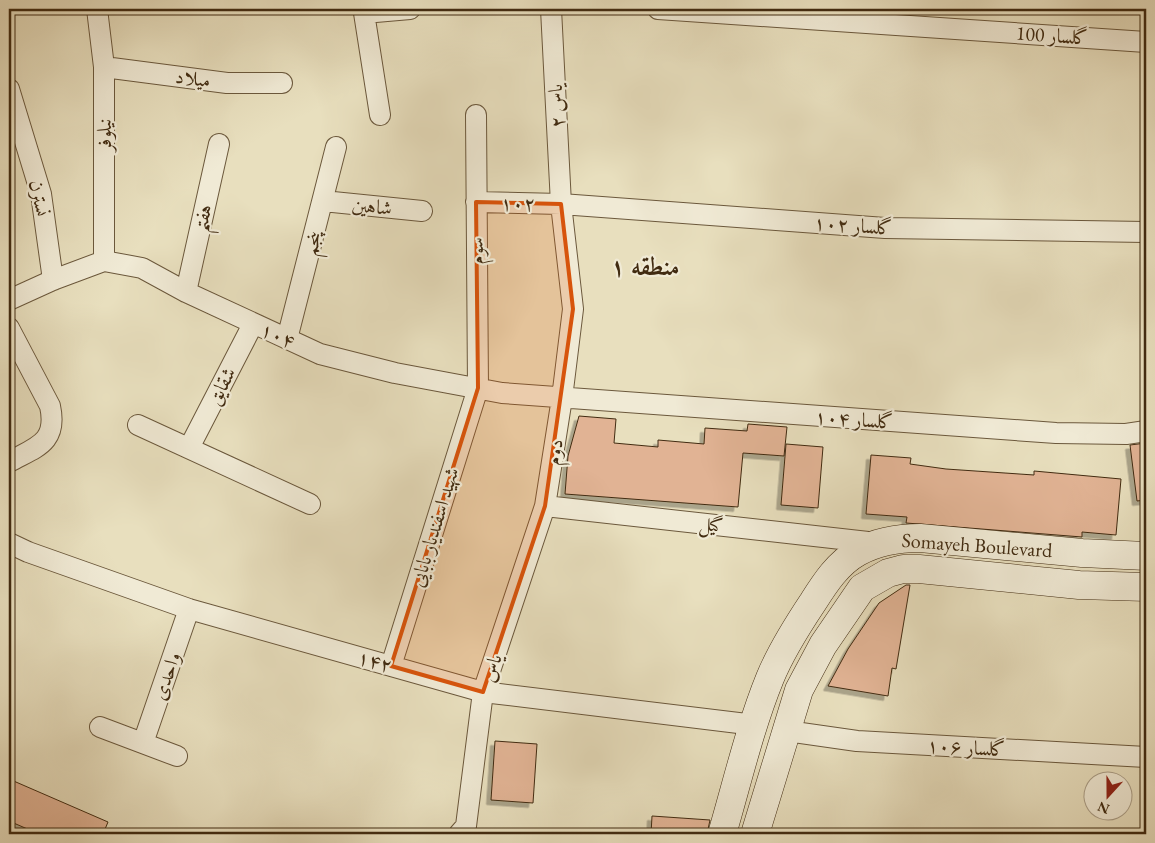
<svg xmlns="http://www.w3.org/2000/svg" width="1155" height="843" viewBox="0 0 1155 843" font-family="'EB Garamond',Amiri,serif">
<style>
.building{fill:#e1b394;stroke:#412b11;filter:url(#shadow)}
.lines{fill:none;stroke-linecap:round;stroke-linejoin:round}
.street-casing{stroke:#6b583c;stroke-width:22}
.secondary-casing{stroke:#412b11;stroke-width:29}
.street{stroke:#f0ead5;stroke-width:20}
.secondary{stroke:#f0ead5;stroke-width:28}
.marked{fill:#d7540c;fill-opacity:0.2;stroke:#d7540c;stroke-width:4;stroke-linejoin:round}
.labels{text-anchor:middle;dominant-baseline:central;stroke-width:4.5;stroke-linejoin:round;paint-order:stroke}
.street-label{font-size:20px;fill:#412b11;stroke:#f0ead5}
.district-label{font-size:25px;font-weight:bold;fill:#412b11;stroke:#f0ead5}
</style>
<defs>
<filter id="shadow"><feDropShadow dx="-4.5" dy="4.5" stdDeviation="0" flood-color="#0004"/></filter>
</defs>
<rect width="100%" height="100%" fill="#e8dfbe"/>
<filter id="stains"><feTurbulence type="fractalNoise" baseFrequency=".004" numOctaves="4"/><feColorMatrix values="0 0 0 0 .2 0 0 0 0 .09 0 0 0 0 .02 0 0 0 .5 -.17"/></filter>
<radialGradient id="worn" r=".72"><stop offset=".6" stop-color="#630" stop-opacity="0"/><stop offset="1" stop-color="#630" stop-opacity=".3"/></radialGradient>
<path class="building" d="M 579,416 L 616,419 L 614,443 L 658,447 L 658,440 L 704,444 L 705,428 L 747,431 L 748,424 L 787,427 L 784,456 L 743,453 L 738,507 L 565,494 L 568,456 Z
M 1146,443 L 1146,500 L 1137,501 L 1130,445 Z
M 786,444 L 823,447 L 818,508 L 781,505 Z
M 871,455 L 911,458 L 910,464 L 946,469 L 1034,475 L 1034,471 L 1121,479 L 1116,535 L 1082,532 L 1082,537 L 906,523 L 907,517 L 866,514 Z
M 906,585 L 910,585 L 896,669 L 892,668 L 888,696 L 828,686 L 848,649 L 879,603 Z
M 495,741 L 537,744 L 533,803 L 491,800 Z
M 9,779 L 108,822 L 103,834 L 39,834 L 9,821 Z
M 652,816 L 710,820 L 707,834 L 651,834 Z"/>
<g class="lines">
<defs>
<path id="street" d="M 97,9 L 104,67 L 104,261
M 658,9 L 1146,42
M 104,67 L 227,83 L 282,83
M 9,89 L 41,194 L 53,280
M 380,115 L 364,13 L 410,9
M 323,201 L 422,211
M 476,202 L 561,204 L 885,228 L 1146,232
M 186,292 L 219,144
M 9,300 L 53,280 L 104,261 L 142,268 L 186,292 L 320,354 L 395,373 L 502,393 L 1056,433 L 1126,434 L 1146,431
M 9,328 L 50,406 C 58,443 36,447 9,462
M 287,339 L 336,147
M 138,425 L 310,504
M 189,448 L 253,324
M 545,506 L 877,543
M 9,543 L 28,552 L 189,609 L 483,692 L 755,725
M 391,666 L 478,388 L 476,115
M 100,727 L 177,756
M 787,731 L 857,741 L 1146,757
M 143,743 L 189,609
M 459,834 L 466,826 L 483,692 L 545,506 L 562,398 L 573,309 L 561,204 L 551,9"/>
<path id="secondary" d="M 722,834 C 737,783 750,727 770,678 C 781,651 797,626 813,602 C 825,583 838,563 858,552 C 878,541 898,538 920,538 L 1082,553 L 1146,556
M 755,834 L 799,690 L 823,645 L 862,588 L 888,573 L 903,569 L 919,569 L 1079,585 L 1146,587"/>
</defs>
<use href="#street" class="street-casing"/>
<use href="#secondary" class="secondary-casing"/>
<use href="#street" class="street"/>
<use href="#secondary" class="secondary"/>
</g>
<path class="marked" d="M 476,202 L 561,204 L 573,309 L 545,506 L 483,692 L 391,666 L 478,388 Z"/>
<g class="labels">
<g class="street-label">
<text transform="translate(1052 35) rotate(4)">گلسار 100</text>
<text transform="translate(193 78) rotate(7)">میلاد</text>
<text transform="translate(556 106) rotate(-93)">یاس ۲</text>
<text transform="translate(104 135) rotate(-90)">نیلوفر</text>
<text transform="translate(40 198) rotate(78)">نسترن</text>
<text transform="translate(518 203) rotate(1)">۱۰۲</text>
<text transform="translate(372 206) rotate(6)">شاهین</text>
<text transform="translate(202 218) rotate(-78)">هفتم</text>
<text transform="translate(853 225) rotate(4)">گلسار ۱۰۲</text>
<text transform="translate(312 243) rotate(-75)">پنجم</text>
<text transform="translate(476 251) rotate(-91)">سوم</text>
<text transform="translate(278 335) rotate(24)">۱۰۴</text>
<text transform="translate(221 386) rotate(-63)">شقایق</text>
<text transform="translate(854 419) rotate(4)">گلسار ۱۰۴</text>
<text transform="translate(554 452) rotate(-81)">دوم</text>
<text transform="translate(711 524) rotate(6)">گیل</text>
<text transform="translate(434 527) rotate(-73)">شهید اسفندیار بابایی</text>
<text transform="translate(977 545) rotate(4)">Somayeh Boulevard</text>
<text transform="translate(375 661) rotate(16)">۱۴۲</text>
<text transform="translate(491 668) rotate(-72)">یاس</text>
<text transform="translate(166 676) rotate(-71)">واحدی</text>
<text transform="translate(966 747) rotate(3)">گلسار ۱۰۶</text>
</g>
<g class="district-label">
<text x="645" y="266">منطقه ۱</text>
</g>
</g>
<rect width="1155" height="843" fill="none" stroke="#e8dfbe" stroke-width="30"/>
<rect x="10" y="10" width="1135" height="823" fill="none" stroke="#412b11" stroke-width="2.5"/>
<rect x="15" y="15" width="1125" height="813" fill="none" stroke="#412b11"/>
<g transform="translate(1108 796) rotate(201)"><circle r="24" fill="#f0ead5" stroke="#aa9e87"/>
<path d="M0-4L9 19L0 12L-9 19Z" fill="#8f2418"/>
<text y="-8" font-size="14" font-weight="bold" text-anchor="middle" fill="#412b11">N</text>
</g>
<rect width="100%" height="100%" filter="url(#stains)"/>
<rect width="100%" height="100%" fill="url(#worn)"/>
</svg>
